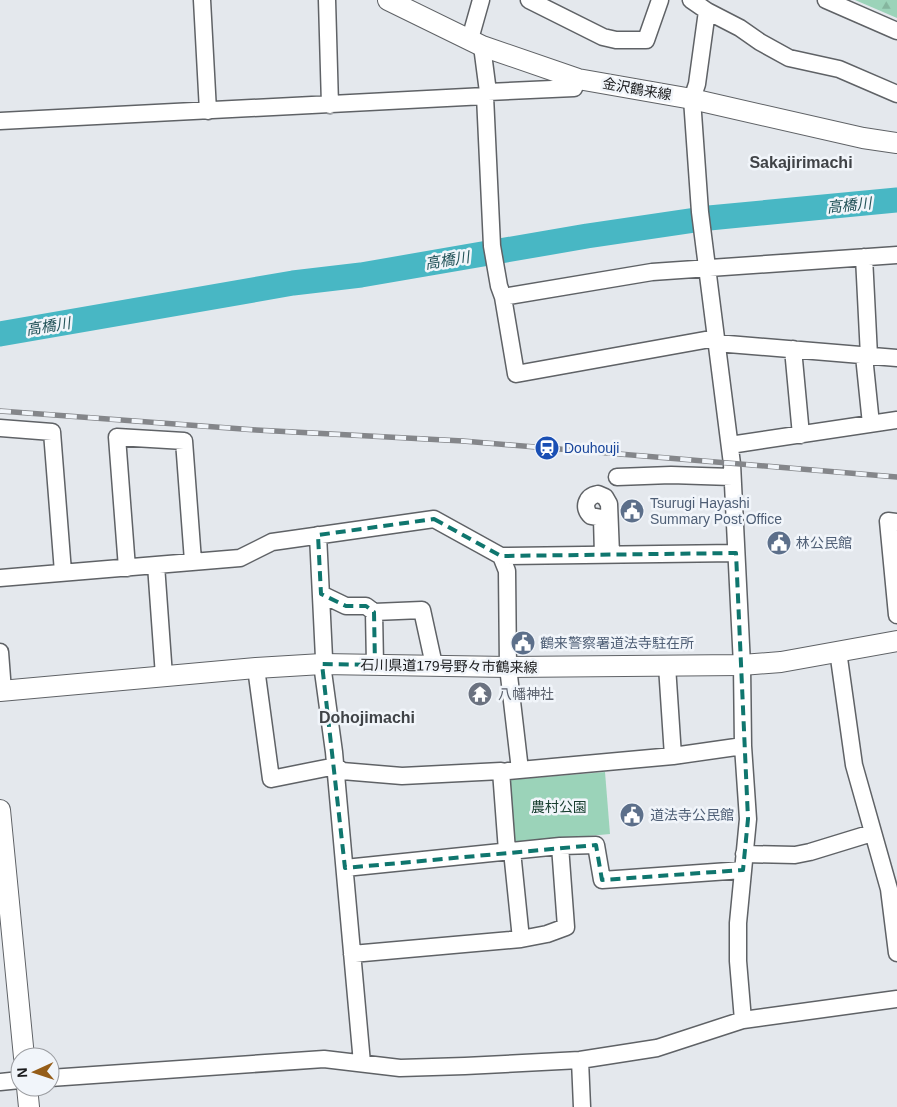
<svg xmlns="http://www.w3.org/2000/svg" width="897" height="1107" viewBox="0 0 897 1107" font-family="Arial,'Noto Sans JP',sans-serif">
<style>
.forest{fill:url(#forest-firs)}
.green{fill:#9bd3b9}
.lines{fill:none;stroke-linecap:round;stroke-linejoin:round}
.river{stroke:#48b7c4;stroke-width:25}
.minor-casing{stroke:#5f6266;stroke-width:19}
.major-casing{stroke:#5f6266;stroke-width:22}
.minor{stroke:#fff;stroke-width:16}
.major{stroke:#fff;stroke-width:20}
.rail-casing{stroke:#84868a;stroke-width:5.5}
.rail{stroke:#f1f5fa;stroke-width:4;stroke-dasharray:11;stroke-linecap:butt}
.marked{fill:none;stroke:#0f766e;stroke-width:4;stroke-dasharray:10 6;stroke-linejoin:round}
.labels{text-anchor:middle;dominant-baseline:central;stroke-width:5;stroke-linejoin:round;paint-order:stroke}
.street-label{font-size:14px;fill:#191a1c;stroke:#f1f5fa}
.transit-label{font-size:14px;fill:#164399;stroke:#f1f5fa;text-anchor:start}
.service-label{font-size:14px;fill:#4e5e75;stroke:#f1f5fa;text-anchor:start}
.worship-label{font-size:14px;fill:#5b616d;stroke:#f1f5fa;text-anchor:start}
.park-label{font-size:14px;fill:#183e2f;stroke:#f1f5fa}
.water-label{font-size:15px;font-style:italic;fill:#235359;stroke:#f1f5fa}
.quarter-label{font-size:16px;font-weight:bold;fill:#404347;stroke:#f1f5fa}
</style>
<defs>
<pattern id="forest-firs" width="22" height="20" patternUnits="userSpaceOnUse" patternTransform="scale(1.25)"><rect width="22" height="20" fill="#9bd3b9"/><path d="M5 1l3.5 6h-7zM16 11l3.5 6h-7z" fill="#85b59e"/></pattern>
</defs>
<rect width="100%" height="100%" fill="#e4e8ed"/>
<path class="forest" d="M 855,0 L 897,0 L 897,18 Z"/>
<path class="green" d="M 605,772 L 610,834 L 513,843 L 508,780 Z"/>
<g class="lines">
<path class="river" d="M 0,334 L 293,283 L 361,275 L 587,236 L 709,218 L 897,200"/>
<defs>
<path id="minor" d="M 202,0 L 208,111
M 327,0 L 330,105
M 529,0 L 603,37 L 616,40 L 646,40 L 660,0
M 691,0 L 707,11 L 740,28 L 760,42 L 789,58 L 839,69 L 897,94
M 826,0 L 897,31
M 707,11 L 697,84 L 692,99 L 700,212 L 732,464 L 742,665 L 743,746 L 748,819 L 738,923 L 738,961 L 743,1020 L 897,999
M 470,39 L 481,0
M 482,46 L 488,92
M 485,96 L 492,246 L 499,286 L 503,297
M 0,121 L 485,96 L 488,92 L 574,88 L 578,79
M 864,257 L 869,356
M 716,338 L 516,374 L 503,297 L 652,272 L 897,255
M 716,343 L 897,358
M 793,349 L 801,435
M 864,356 L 871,424
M 0,428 L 52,432 L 63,572
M 730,445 L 897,420
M 617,477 L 671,475 L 732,477
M 897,522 L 888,521 L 897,615
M 318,535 L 324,658 L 322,664 L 334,752 L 362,1063
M 603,555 L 602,518 L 591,516 C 582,508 586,496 598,494 L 605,497 L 609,504 L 611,554
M 501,556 L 736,553
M 127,568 L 117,437 L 184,441 L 193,561
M 0,578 L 156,565
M 321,594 L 346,606 L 366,606 L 374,612 L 422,610 L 434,665
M 374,612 L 375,665
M 838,651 L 854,765 L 889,889 L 897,953
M 0,652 L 3,691
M 667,666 L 673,756
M 256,668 L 271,779 L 336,766 L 342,771 L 402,776 L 501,771 L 507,851
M 164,676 L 156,565 L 240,558 L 272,542 L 434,519 L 501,556 L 507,571 L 508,667 L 520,770
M 508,771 L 673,756 L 743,746
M 560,846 L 596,845 L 602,880 L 743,870
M 512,851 L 521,939
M 744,854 L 795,855 L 810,852 L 872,833
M 345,868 L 560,846 L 566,927 L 547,934 L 521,939 L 352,954
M 580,1060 L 582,1107
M 50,1078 L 324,1059 L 400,1068 L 465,1066 L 580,1060 L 657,1048 L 743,1020
M 0,1082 L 20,1080"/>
<path id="major" d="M 388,0 L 482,46 L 578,79 L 692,99 L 863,138 L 897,143
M 0,691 L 256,668 L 322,664 L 508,667 L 742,665 L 781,662 L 897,641
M 0,810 L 24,1057
M 27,1087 L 29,1107"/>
</defs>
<use href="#minor" class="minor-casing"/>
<use href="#major" class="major-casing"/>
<use href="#minor" class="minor"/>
<use href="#major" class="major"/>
<defs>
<path id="rail" d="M 0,411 L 256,430 L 463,441 L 897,477"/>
</defs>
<use href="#rail" class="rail-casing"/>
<use href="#rail" class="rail"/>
</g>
<path class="marked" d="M 434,519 L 501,556 L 736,553 L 748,819 L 743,870 L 602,880 L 596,845 L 345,868 L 322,664 L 375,665 L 374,612 L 366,606 L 346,606 L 321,594 L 318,535 Z"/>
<defs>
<symbol id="station-disc" viewBox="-11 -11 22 22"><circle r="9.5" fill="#1a4fb4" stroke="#f1f5fa"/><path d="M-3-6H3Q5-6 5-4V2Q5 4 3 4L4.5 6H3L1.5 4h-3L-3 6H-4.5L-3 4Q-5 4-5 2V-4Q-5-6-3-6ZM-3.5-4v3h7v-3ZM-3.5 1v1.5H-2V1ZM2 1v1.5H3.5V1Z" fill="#fff"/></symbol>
<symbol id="civic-disc" viewBox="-11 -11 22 22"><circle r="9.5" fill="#5c6f8a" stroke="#f1f5fa"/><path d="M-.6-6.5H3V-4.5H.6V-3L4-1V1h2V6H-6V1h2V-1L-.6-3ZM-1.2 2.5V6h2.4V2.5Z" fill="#fff"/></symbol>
<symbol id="temple-disc" viewBox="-11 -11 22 22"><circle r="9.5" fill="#6b7280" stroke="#f1f5fa"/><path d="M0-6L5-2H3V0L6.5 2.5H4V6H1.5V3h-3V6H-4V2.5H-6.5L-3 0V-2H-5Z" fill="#fff"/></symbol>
</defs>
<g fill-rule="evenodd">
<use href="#station-disc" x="533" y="434" width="28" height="28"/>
<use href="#civic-disc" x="618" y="497" width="28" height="28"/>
<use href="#civic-disc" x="765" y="529" width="28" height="28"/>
<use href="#civic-disc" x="509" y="629" width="28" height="28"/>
<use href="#temple-disc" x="466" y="680" width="28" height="28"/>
<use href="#civic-disc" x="618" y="801" width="28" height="28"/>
</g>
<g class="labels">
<g class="street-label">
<text transform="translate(637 89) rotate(10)">金沢鶴来線</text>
<text transform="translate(449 666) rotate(1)">石川県道179号野々市鶴来線</text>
</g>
<g class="transit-label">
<text x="564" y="448">Douhouji</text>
</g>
<g class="service-label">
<text x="650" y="503">Tsurugi Hayashi<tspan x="650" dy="16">Summary Post Office</tspan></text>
<text x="796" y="543">林公民館</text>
<text x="540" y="643">鶴来警察署道法寺駐在所</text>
<text x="650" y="815">道法寺公民館</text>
</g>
<g class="worship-label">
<text x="498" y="694">八幡神社</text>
</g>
<g class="park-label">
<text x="559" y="807">農村公園</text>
</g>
<g class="water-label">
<text transform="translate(849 205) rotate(-6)">高橋川</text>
<text transform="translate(447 260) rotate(-9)">高橋川</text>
<text transform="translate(48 326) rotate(-9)">高橋川</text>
</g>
<g class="quarter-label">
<text x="801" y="162">Sakajirimachi</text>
<text x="367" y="717">Dohojimachi</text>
</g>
</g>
<g transform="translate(35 1072) rotate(267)"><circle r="24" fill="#f1f5fa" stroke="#9b9da1"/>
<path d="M0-4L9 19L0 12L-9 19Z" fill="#955d18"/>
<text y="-8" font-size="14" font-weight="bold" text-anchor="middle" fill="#191a1c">N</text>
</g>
</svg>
